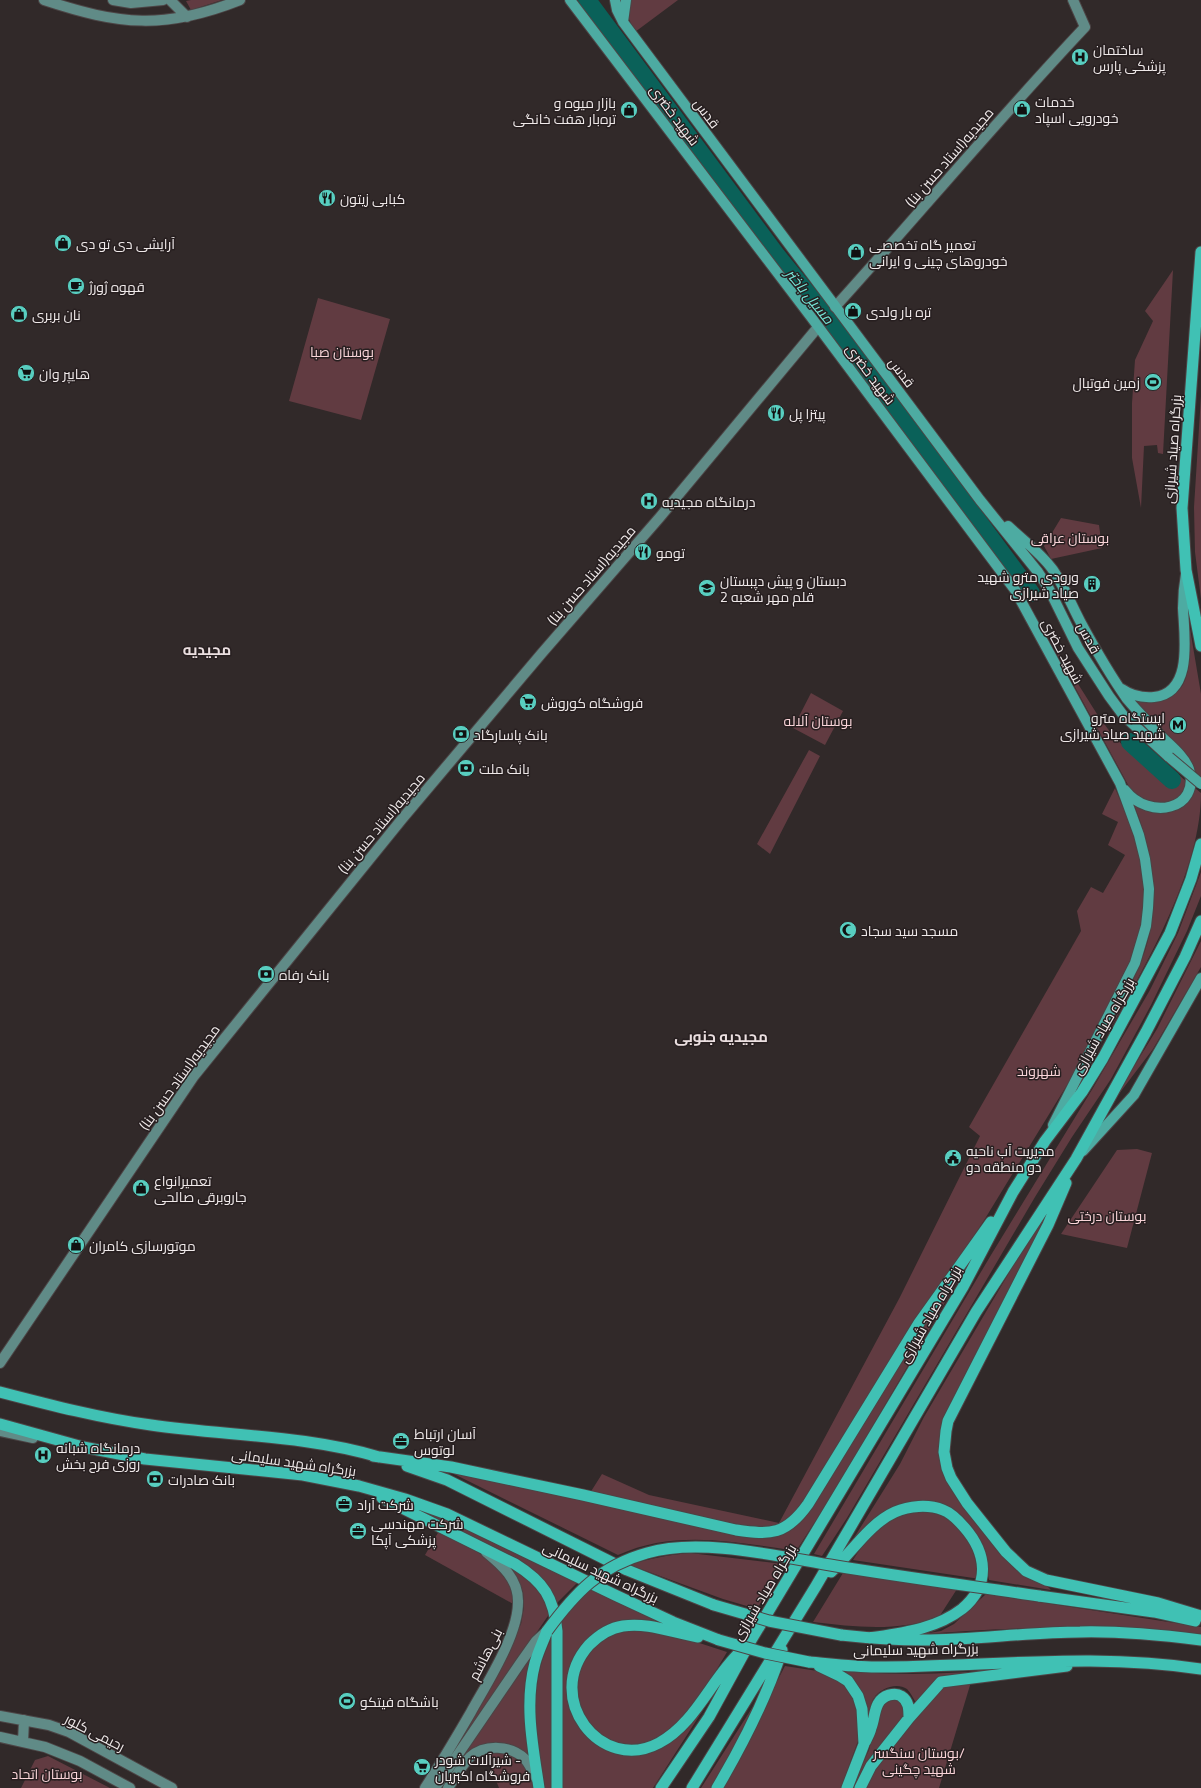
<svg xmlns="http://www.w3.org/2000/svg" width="1201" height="1788" viewBox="0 0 1201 1788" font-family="'Titillium Web',Cairo,sans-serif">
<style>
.green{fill:#613b41}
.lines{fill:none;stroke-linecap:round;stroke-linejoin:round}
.river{stroke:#0a6159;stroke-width:18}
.secondary-casing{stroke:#4c4546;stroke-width:12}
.primary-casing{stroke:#4c4546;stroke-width:12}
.trunk-casing{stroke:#4c4546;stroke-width:13}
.secondary{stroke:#608b87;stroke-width:10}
.primary{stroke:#4daba2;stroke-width:10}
.trunk{stroke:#40c1b4;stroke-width:11}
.primary-bridge-casing{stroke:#4c4546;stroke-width:12;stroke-linecap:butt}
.trunk-bridge-casing{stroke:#4c4546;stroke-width:13;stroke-linecap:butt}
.primary-bridge{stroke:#4daba2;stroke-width:10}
.trunk-bridge{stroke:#40c1b4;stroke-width:11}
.labels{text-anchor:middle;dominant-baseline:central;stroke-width:3;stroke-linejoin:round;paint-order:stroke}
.poi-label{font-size:14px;fill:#efe9e9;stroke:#271f20;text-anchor:start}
.street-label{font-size:14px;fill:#efe9e9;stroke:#271f20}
.park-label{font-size:14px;fill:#f9d4d8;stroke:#271f20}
.water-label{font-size:15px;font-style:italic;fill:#75e6d8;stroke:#271f20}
.neighbourhood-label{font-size:15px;font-weight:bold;fill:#ebdfe0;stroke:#271f20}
</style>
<rect width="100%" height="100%" fill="#312929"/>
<path class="green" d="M 191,0 L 222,0 L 191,10 L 186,1 Z
M 629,0 L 678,0 L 635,32 L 628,17 Z
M 1173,270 L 1163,454 L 1158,453 L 1157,445 L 1144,446 L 1141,508 L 1132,458 L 1132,403 L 1135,360 L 1153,321 L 1145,311 Z
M 318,298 L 390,319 L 361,420 L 289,401 Z
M 1201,396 L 1201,599 L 1195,552 L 1194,507 Z
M 1061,518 L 1099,525 L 1102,548 L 1051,559 L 1044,546 Z
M 1188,617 L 1201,694 L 1201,778 L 1195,771 L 1187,755 L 1132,700 C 1152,706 1177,701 1185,680 C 1192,663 1190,635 1188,617 Z
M 1044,630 L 1097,714 L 1113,736 L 1167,787 L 1178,774 L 1189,784 C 1186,788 1182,796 1178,800 C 1164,811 1146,801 1133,794 Z
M 811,693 L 843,711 L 825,745 L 793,728 Z
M 809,750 L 820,756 L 770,854 L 757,844 Z
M 1115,788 L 1132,828 L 1142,864 L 1144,892 L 1144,906 L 1141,925 L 1130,961 L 1070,1080 L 983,1222 L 914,1325 L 802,1508 L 785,1524 L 758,1530 L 590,1493 L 602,1474 L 649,1495 L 779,1523 L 900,1297 L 980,1136 L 969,1127 L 1081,931 L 1077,911 L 1091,887 L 1103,893 L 1125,855 L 1108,845 L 1118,822 L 1102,814 Z
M 1195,788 L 1201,793 C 1201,870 1146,965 1109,1031 C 1120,1008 1132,984 1142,959 C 1161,910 1154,853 1134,805 C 1160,821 1180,812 1195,788 Z
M 1201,872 L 1201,896 L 1187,931 L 1151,1005 L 1111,1079 L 1072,1137 L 1035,1197 L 847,1518 L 822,1556 L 814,1554 L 991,1255 L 1093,1088 L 1150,990 L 1178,933 Z
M 1201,941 L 1201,967 L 1153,1049 L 1109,1107 L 1157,1029 Z
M 1137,1149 L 1152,1153 L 1127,1248 L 1061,1234 L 1117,1150 Z
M 1049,1205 L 1035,1241 L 945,1419 L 952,1490 L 1051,1590 L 989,1580 L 984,1549 L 963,1519 L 902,1505 L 842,1557 L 900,1464 L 924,1417 Z
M 971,1258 L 831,1497 L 796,1551 C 736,1542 675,1529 618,1555 L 452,1473 L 436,1466 L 584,1499 L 782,1533 L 853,1439 L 936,1306 L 960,1276 Z
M 413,1506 L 463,1527 L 577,1583 L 556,1604 L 547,1588 L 468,1535 Z
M 930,1510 L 949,1518 L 971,1543 L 980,1579 L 853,1560 C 864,1542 884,1519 905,1513 C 913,1511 922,1511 930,1510 Z
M 439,1531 C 462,1544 501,1560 512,1586 C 514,1592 514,1599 515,1605 L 425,1555 Z
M 690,1553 L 784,1564 L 757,1609 L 723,1599 L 630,1565 C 650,1558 669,1555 690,1553 Z
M 502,1561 L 535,1582 L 552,1610 L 469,1731 L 441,1769 L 484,1697 L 521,1624 L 524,1607 L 523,1592 L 519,1583 Z
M 843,1573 L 957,1589 L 939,1617 C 898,1632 855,1627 813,1622 Z
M 591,1589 L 686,1633 L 610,1625 L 568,1682 L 568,1700 L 572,1714 L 580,1726 L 604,1746 L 657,1748 L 728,1671 L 653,1788 L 560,1788 L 561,1622 L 576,1603 Z
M 986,1594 L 1201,1627 L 1201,1634 C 1107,1625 1011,1626 917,1635 L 941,1631 L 954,1624 Z
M 637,1630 L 684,1638 L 727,1652 C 713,1676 688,1719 665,1734 C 632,1757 589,1740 579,1702 C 576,1693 575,1681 578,1672 C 580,1667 584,1661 587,1657 C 594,1646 601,1637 613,1632 C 620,1629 630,1630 637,1630 Z
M 554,1634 L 554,1788 L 545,1788 C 536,1736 526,1681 554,1634 Z
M 541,1640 L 531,1664 L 533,1766 L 528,1757 L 483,1746 L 444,1788 L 439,1788 Z
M 785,1666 L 824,1672 L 849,1687 L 858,1708 L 859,1738 L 841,1788 L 721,1788 Z
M 831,1668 C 894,1679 958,1672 1021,1669 L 947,1677 L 916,1703 C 913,1698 911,1693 907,1689 C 897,1682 880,1688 874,1698 C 871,1702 871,1708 869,1713 Z
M 971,1682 L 939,1788 L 865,1788 L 873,1771 L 940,1688 Z
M 766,1686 L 751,1719 L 712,1788 L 701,1788 Z
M 886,1699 L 900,1699 L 906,1712 L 902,1720 L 871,1757 L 855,1788 L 851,1788 L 869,1750 L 878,1714 Z
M 494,1750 L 520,1758 L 532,1778 L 534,1788 L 499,1788 L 485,1752 Z
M 48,1756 L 110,1788 L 21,1788 L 35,1760 Z"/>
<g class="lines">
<path class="river" d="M 587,0 L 777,256 L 838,331 L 1031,593
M 1130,742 L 1172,780"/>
<defs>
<path id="secondary" d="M 44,0 C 120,25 164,30 240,0
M 113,0 L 131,3 L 163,0
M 170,0 L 187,17
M 835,307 C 919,214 999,118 1085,27 L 1073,0
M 0,1363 L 194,1076 L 402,819 L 542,653 L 660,517 L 818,327
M 0,1431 L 33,1438
M 0,1716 L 49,1725 L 69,1732 L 172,1788
M 0,1737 L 45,1747 L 80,1761 L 130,1788
M 23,1742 L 24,1720
M 425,1788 C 441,1763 456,1738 471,1712 C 487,1683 519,1634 518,1601 C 518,1579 502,1565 486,1552
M 435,1788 L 521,1662 L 536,1641 L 547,1631
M 448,1788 C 455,1778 461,1766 470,1757 C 485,1744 511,1745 525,1759 C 530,1765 533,1772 536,1778"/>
<path id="primary" d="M 570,0 L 811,317 L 1015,590 L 1120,783 L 1139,835 L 1145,859 L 1149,889 L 1148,908 L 1146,926 L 1135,963 L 1053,1125
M 615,0 L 617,10 L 623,22 L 980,500 L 1038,572 L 1049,589 L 1078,648 L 1109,696 L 1123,715 L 1169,757
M 623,22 L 626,0
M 1008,526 C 1023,540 1041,553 1053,570 C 1064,586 1071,604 1080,621 C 1094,647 1110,675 1127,699 C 1138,712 1150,724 1162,737 C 1171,746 1184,756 1189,769 C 1201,810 1149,821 1125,790
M 1122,689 C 1132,696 1142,698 1154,697 C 1194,693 1184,635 1183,608 C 1183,596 1184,585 1186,574
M 1083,1151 L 1134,1095 L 1201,978"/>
<path id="trunk" d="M 1201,252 L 1182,508 L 1186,570 L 1201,646
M 1066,1183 L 1048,1225 L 948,1421 L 946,1431 L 944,1452 L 947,1468 L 951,1478 L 967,1503 L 1006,1552 L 1026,1571 L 1046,1580 L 1158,1603 L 1201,1616
M 0,1392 C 50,1405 100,1418 151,1425 C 227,1436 305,1435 379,1457
M 0,1424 L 83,1447 L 145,1459 L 303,1475 L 359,1486 L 405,1499 L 447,1514 L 615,1595 L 673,1622 L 719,1640
M 373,1456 L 451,1467 L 583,1495 L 736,1530 C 771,1535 786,1535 808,1504 L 919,1323 L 991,1222
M 407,1466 L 447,1480 L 627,1570 L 714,1605
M 382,1498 L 515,1564 C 544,1582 554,1598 557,1631 L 557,1788
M 831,1572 C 851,1553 870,1523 895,1512 C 909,1506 928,1504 943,1510 C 951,1513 958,1520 964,1527 C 987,1553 991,1585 962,1609 C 936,1629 902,1633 870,1638
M 1039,1596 L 1154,1612 L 1195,1621
M 841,1635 C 868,1638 895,1640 923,1640 C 975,1640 1028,1632 1080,1632 C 1121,1631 1161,1635 1201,1640
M 698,1637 C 673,1633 648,1622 623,1626 C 609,1628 598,1636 589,1645 C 542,1698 601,1774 659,1743 C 696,1723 711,1679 741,1651
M 809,1662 C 831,1664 854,1667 876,1667 C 985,1667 1092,1652 1201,1669
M 819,1666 L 840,1676 L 848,1681 L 858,1696 L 862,1709 L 864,1744 L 847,1788
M 865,1742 C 867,1738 870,1733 871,1728 C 876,1716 873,1700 889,1695 C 893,1694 898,1694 901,1696 C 909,1701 909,1709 909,1718
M 539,1788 C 533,1747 524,1704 535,1663 C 538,1652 543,1642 547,1631
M 661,1788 L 709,1717 L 750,1642 L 963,1287 L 1013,1192 L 1045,1141 L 1082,1092 L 1103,1058 L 1170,933 L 1191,879 L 1201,844
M 692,1788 L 816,1586 L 976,1312 L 1076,1159 L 1146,1032 L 1185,957 L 1201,921
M 717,1788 C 743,1744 766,1699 782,1650
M 860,1788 L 871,1766 L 909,1718 L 941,1682 L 1067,1666"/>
</defs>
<use href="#secondary" class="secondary-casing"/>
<use href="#primary" class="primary-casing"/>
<use href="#trunk" class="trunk-casing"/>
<use href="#secondary" class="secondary"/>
<use href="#primary" class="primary"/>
<use href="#trunk" class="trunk"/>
<defs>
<path id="primary-bridge" d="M 1169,757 L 1201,784"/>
<path id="trunk-bridge" d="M 714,1605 L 769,1621 L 841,1635
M 547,1631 C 575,1593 600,1566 647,1553 C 701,1537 780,1557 836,1566 C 903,1577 971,1586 1039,1596
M 719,1640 L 765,1653 L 809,1662"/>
</defs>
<use href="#primary-bridge" class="primary-bridge-casing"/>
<use href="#trunk-bridge" class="trunk-bridge-casing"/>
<use href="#primary-bridge" class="primary-bridge"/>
<use href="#trunk-bridge" class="trunk-bridge"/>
</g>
<defs>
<symbol id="hospital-disc" viewBox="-11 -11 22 22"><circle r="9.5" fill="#58cec0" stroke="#271f20"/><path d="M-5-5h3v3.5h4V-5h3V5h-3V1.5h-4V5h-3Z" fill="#111"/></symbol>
<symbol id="shop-disc" viewBox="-11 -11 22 22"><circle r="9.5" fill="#58cec0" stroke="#271f20"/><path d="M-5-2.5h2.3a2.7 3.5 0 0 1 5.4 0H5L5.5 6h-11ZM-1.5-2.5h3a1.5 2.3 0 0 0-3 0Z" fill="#111"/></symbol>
<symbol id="restaurant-disc" viewBox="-11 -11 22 22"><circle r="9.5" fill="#58cec0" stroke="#271f20"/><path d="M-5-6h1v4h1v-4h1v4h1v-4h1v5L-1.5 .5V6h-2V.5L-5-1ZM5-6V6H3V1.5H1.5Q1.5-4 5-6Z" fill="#111"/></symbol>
<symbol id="cafe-disc" viewBox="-11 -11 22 22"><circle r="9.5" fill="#58cec0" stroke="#271f20"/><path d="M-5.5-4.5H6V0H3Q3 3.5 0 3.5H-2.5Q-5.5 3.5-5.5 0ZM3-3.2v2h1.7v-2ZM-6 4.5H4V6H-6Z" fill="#111"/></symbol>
<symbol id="supermarket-disc" viewBox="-11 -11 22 22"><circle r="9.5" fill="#58cec0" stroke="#271f20"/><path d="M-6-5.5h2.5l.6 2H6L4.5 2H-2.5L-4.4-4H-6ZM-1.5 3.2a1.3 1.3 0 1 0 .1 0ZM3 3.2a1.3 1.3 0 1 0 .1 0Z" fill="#111"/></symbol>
<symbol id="stadium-disc" viewBox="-11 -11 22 22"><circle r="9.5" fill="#58cec0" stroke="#271f20"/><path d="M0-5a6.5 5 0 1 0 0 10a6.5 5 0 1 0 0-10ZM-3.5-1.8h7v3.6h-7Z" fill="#111"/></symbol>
<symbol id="building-disc" viewBox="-11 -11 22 22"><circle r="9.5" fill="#58cec0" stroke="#271f20"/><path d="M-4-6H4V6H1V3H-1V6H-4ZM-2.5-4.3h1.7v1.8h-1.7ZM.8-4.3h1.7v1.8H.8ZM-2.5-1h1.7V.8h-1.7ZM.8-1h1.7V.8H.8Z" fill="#111"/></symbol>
<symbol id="school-disc" viewBox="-11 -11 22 22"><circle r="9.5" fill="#58cec0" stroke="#271f20"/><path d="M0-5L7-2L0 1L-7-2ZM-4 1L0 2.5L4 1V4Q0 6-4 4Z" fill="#111"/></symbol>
<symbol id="metro-disc" viewBox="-11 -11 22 22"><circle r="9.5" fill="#58cec0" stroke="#271f20"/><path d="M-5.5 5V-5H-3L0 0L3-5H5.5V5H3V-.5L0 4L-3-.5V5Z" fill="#111"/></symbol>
<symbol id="bank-disc" viewBox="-11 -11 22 22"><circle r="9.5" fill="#58cec0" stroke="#271f20"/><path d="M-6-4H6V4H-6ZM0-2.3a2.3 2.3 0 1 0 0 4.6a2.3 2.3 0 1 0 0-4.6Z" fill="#111"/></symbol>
<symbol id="mosque-disc" viewBox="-11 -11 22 22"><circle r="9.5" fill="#58cec0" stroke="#271f20"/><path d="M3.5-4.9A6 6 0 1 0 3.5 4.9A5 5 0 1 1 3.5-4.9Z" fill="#111"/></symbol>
<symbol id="civic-disc" viewBox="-11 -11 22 22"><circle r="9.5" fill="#58cec0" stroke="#271f20"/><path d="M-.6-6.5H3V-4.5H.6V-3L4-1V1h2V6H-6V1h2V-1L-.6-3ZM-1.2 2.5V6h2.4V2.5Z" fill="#111"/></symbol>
<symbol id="office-disc" viewBox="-11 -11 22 22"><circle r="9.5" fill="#58cec0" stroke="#271f20"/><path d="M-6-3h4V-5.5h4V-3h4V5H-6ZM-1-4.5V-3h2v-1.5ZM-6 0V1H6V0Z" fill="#111"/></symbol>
</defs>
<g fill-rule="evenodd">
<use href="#hospital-disc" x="1070" y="47" width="20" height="20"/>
<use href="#shop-disc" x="1012" y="99" width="20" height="20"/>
<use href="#shop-disc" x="619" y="100" width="20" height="20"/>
<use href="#restaurant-disc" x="317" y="188" width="20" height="20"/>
<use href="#shop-disc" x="53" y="233" width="20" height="20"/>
<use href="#shop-disc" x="846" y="242" width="20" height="20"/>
<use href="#cafe-disc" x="66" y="276" width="20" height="20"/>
<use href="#shop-disc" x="843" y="301" width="20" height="20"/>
<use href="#shop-disc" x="9" y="304" width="20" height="20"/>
<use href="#supermarket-disc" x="16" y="363" width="20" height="20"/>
<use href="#stadium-disc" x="1143" y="372" width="20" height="20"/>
<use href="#restaurant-disc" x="766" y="403" width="20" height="20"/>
<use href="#hospital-disc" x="639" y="491" width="20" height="20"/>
<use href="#restaurant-disc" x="633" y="542" width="20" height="20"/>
<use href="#building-disc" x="1082" y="574" width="20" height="20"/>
<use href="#school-disc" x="697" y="578" width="20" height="20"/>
<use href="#supermarket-disc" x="518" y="692" width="20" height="20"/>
<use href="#metro-disc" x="1168" y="715" width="20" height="20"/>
<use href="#bank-disc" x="451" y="724" width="20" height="20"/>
<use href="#bank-disc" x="456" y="758" width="20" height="20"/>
<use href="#mosque-disc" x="838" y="920" width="20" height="20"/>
<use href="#bank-disc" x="256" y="964" width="20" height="20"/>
<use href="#civic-disc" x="943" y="1148" width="20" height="20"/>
<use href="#shop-disc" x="131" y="1178" width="20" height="20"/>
<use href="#shop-disc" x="66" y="1235" width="20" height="20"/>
<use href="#office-disc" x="391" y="1431" width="20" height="20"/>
<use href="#hospital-disc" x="33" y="1445" width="20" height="20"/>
<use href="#bank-disc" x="145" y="1469" width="20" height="20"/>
<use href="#office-disc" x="334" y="1494" width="20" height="20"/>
<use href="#office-disc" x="348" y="1521" width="20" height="20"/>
<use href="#stadium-disc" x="337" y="1691" width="20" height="20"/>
<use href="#supermarket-disc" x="412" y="1757" width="20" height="20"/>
</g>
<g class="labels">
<g class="poi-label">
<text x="1093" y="49">ساختمان<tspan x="1093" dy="16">پزشکی پارس</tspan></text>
<text x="1035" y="101">خدمات<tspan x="1035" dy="16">خودرویی اسپاد</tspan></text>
<text x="616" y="102" text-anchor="end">بازار میوه و<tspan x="616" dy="16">تره‌بار هفت خانگی</tspan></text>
<text x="340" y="198">کبابی زیتون</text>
<text x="76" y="243">آرایشی دی تو دی</text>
<text x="869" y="244">تعمیر گاه تخصصی<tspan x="869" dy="16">خودروهای چینی و ایرانی</tspan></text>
<text x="89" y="286">قهوه ژورژ</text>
<text x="866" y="311">تره بار ولدی</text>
<text x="32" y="314">نان بربرى</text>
<text x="39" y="373">هایپر وان</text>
<text x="1140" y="382" text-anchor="end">زمین فوتبال</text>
<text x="789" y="413">پیتزا پل</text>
<text x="662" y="501">درمانگاه مجیدیه</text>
<text x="656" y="552">تومو</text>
<text x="1079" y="576" text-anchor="end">ورودی مترو شهید<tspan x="1079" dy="16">صیاد شیرازی</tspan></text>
<text x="720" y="580">دبستان و پیش دپبستان<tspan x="720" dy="16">قلم مهر شعبه 2</tspan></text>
<text x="541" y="702">فروشگاه کوروش</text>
<text x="1165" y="717" text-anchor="end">ایستگاه مترو<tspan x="1165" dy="16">شهید صیاد شیرازی</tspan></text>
<text x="474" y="734">بانک پاسارگاد</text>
<text x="479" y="768">بانک ملت</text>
<text x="861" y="930">مسجد سید سجاد</text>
<text x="279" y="974">بانک رفاه</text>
<text x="966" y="1150">مدیریت آب ناحیه<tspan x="966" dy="16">دو منطقه دو</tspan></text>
<text x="154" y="1180">تعمیرانواع<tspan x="154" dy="16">جاروبرقی صالحی</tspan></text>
<text x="89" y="1245">موتورسازی کامران</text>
<text x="414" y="1433">آسان ارتباط<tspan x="414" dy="16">لوتوس</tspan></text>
<text x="56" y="1447">درمانگاه شبانه<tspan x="56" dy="16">روزی فرح بخش</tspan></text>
<text x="168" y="1479">بانک صادرات</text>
<text x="357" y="1504">شرکت آراد</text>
<text x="371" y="1523">شرکت مهندسی<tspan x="371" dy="16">پزشکی آپکا</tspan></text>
<text x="360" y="1701">باشگاه فیتکو</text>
<text x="435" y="1759">شیرآلات شودر -<tspan x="435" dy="16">فروشگاه اکبریان</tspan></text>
</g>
<g class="street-label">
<text transform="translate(707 113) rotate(53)">قدس</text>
<text transform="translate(675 115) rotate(53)">شهید خضری</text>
<text transform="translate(949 157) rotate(-49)">مجیدیه(استاد حسن بنا)</text>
<text transform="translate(902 372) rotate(53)">قدس</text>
<text transform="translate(871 374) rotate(53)">شهید خضری</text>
<text transform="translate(1172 449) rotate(-86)">بزرگراه صیاد شیرازی</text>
<text transform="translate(591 575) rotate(-49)">مجیدیه(استاد حسن بنا)</text>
<text transform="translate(1089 638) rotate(62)">قدس</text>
<text transform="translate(1063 651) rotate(62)">شهید خضری</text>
<text transform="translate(381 823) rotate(-50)">مجیدیه(استاد حسن بنا)</text>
<text transform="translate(1103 1026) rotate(-60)">بزرگراه صیاد شیرازی</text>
<text transform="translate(179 1077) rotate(-54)">مجیدیه(استاد حسن بنا)</text>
<text transform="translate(930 1314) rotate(-60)">بزرگراه صیاد شیرازی</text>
<text transform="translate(294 1462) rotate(8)">بزرگراه شهید سلیمانی</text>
<text transform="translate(601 1572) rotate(25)">بزرگراه شهید سلیمانی</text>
<text transform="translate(764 1592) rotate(-59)">بزرگراه صیاد شیرازی</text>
<text transform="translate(916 1649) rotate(-1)">بزرگراه شهید سلیمانی</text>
<text transform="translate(485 1654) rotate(-63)">بنی‌هاشم</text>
<text transform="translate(95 1732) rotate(27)">رحیمی کلور</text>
</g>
<g class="park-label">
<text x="342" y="351">بوستان صبا</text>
<text x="1070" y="537">بوستان عراقی</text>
<text x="818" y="720">بوستان آلاله</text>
<text x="1039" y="1070">شهروند</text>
<text x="1107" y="1215">بوستان درختی</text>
<text x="919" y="1752">بوستان سنگسر/<tspan x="919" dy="16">شهید چگینی</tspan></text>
<text x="47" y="1773">بوستان اتحاد</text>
</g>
<g class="water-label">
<text transform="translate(810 296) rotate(51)">مسیل باختر</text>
</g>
<g class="neighbourhood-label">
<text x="207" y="649">مجیدیه</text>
<text x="721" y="1036">مجیدیه جنوبی</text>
</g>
</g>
</svg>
